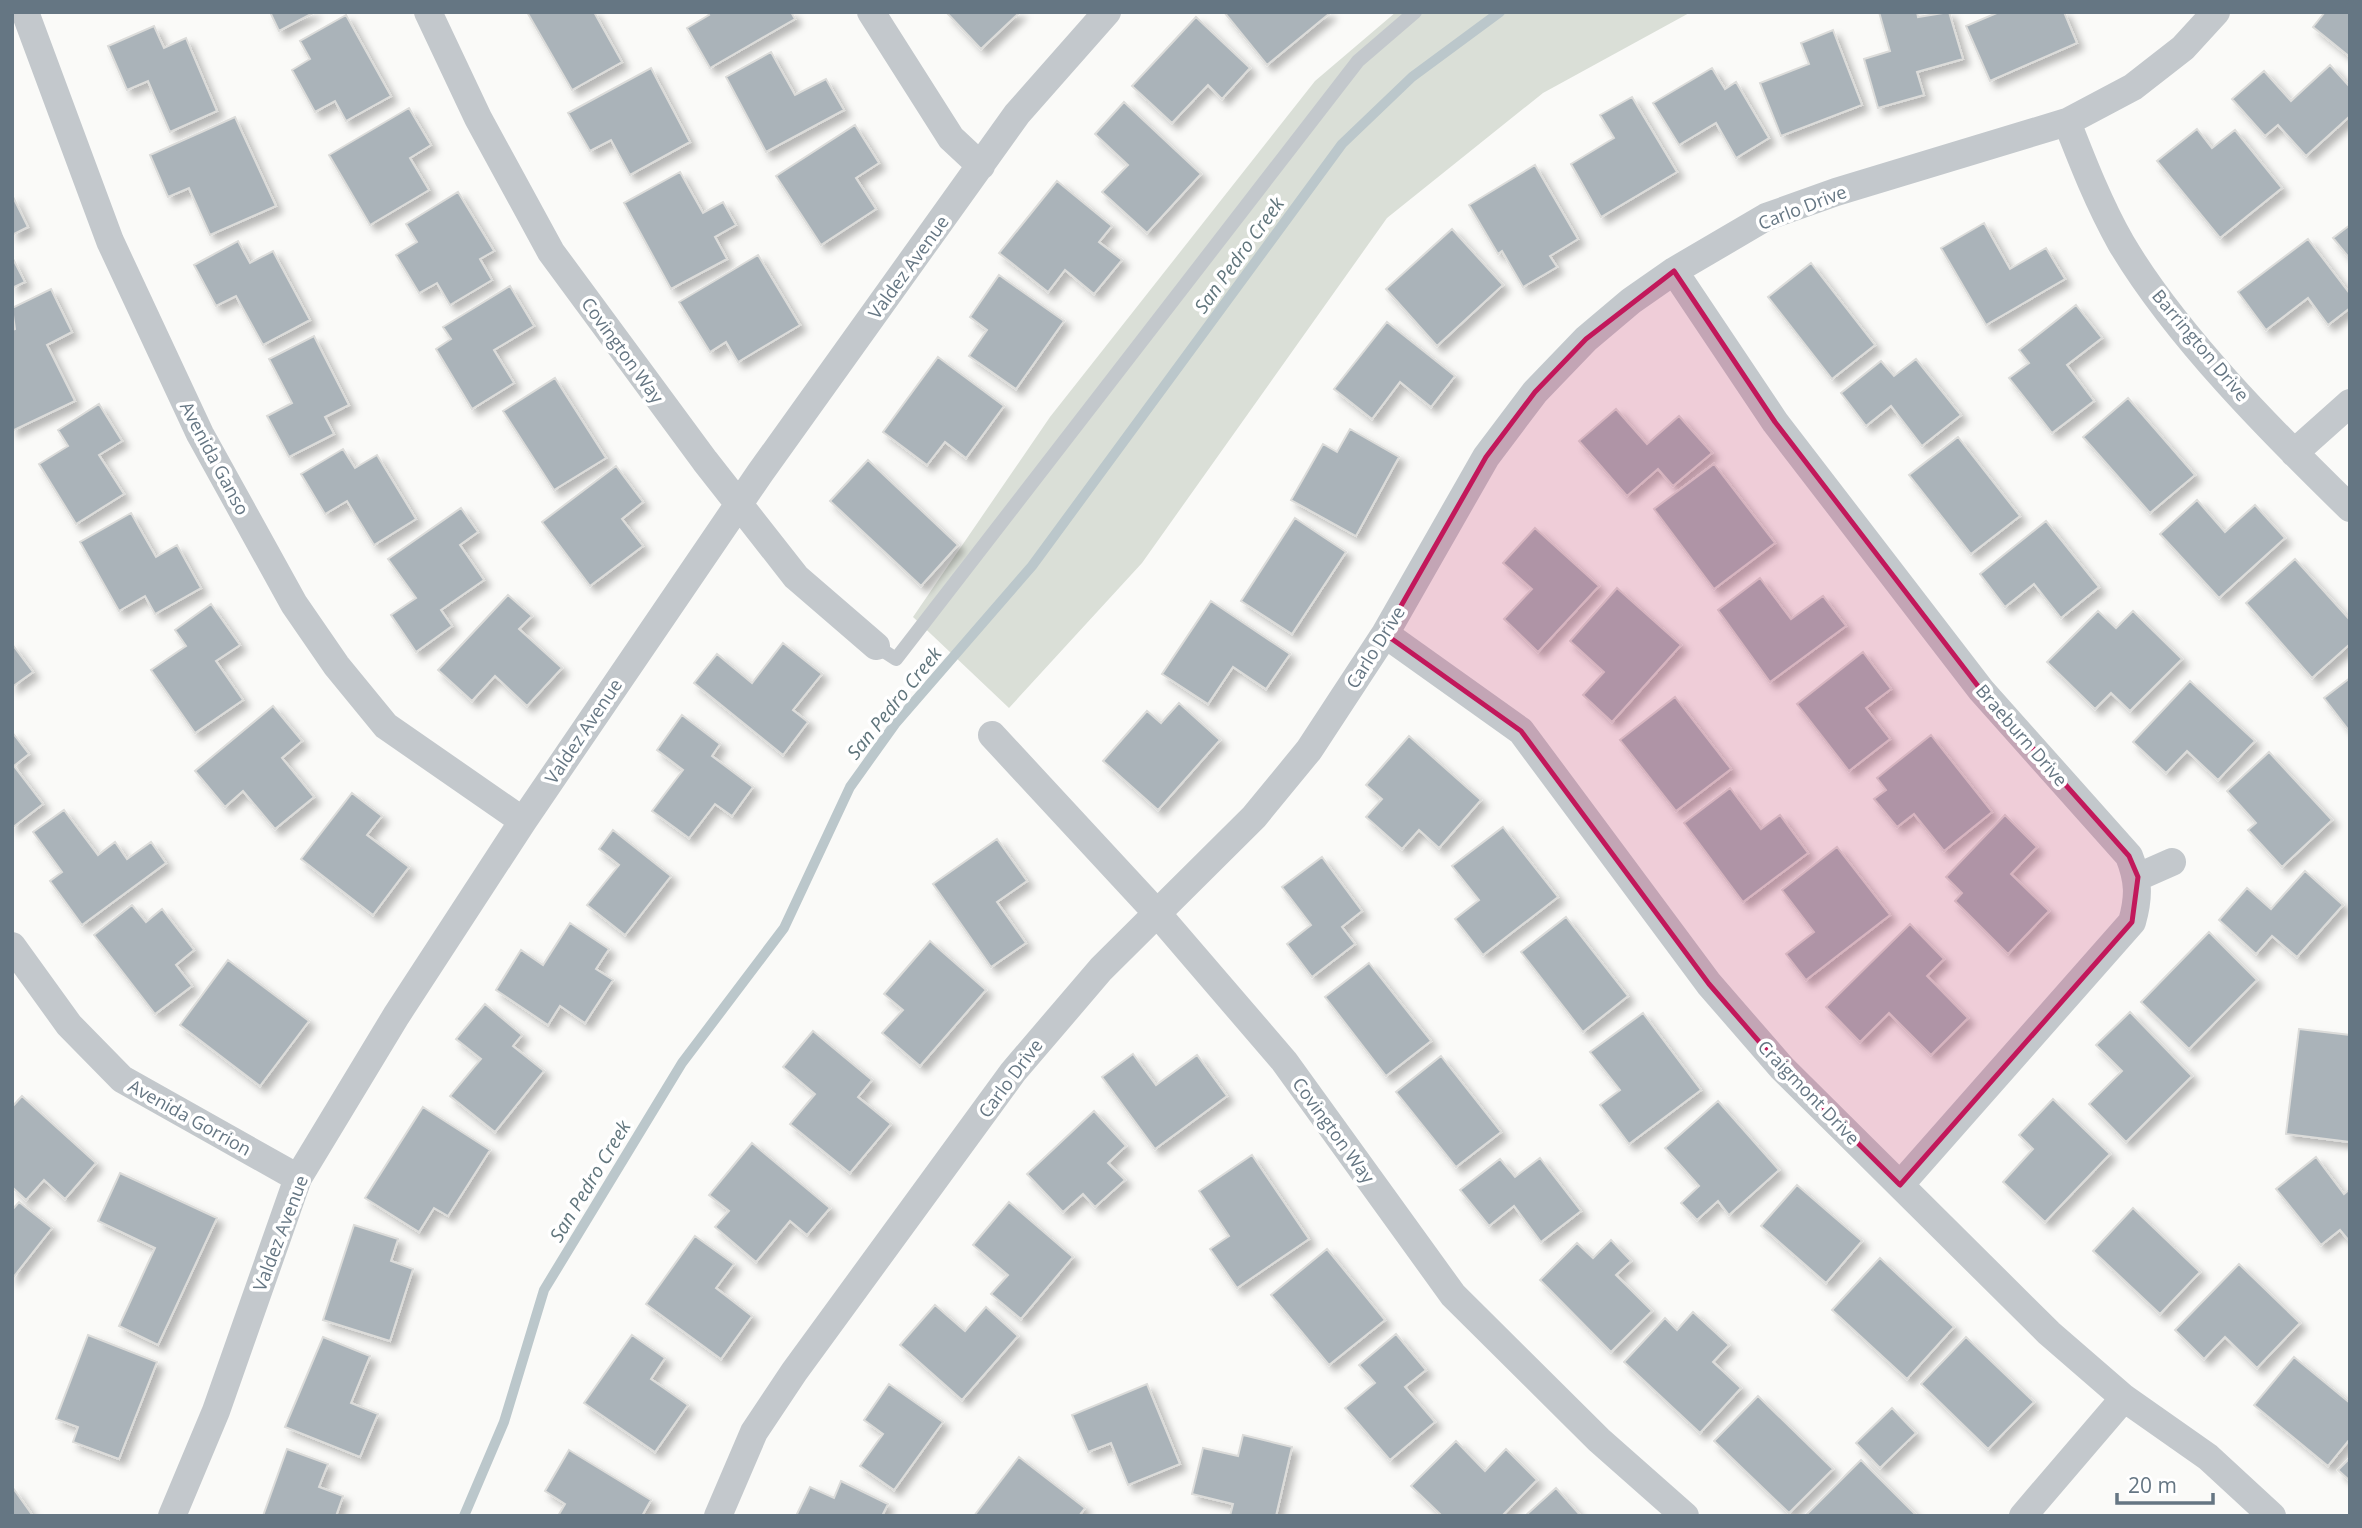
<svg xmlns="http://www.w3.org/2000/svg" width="2362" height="1528" viewBox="0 0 2362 1528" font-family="'Open Sans',sans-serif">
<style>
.green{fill:#dadfd7}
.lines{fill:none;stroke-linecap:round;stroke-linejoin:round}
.stream{stroke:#bbc7cb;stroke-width:10}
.building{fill:#aab3b9;stroke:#dcdcda;stroke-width:2;filter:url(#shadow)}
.lane{stroke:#c3c8cc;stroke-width:14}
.street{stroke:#c3c8cc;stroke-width:28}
.marked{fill:#c2185b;fill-opacity:0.2;stroke:#c2185b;stroke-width:5;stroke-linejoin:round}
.labels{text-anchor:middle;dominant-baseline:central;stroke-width:7;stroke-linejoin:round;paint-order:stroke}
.street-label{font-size:18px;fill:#657683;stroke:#fff}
.water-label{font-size:19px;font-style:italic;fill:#60757c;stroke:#fff}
</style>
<defs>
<filter id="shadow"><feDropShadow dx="6" dy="6" stdDeviation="3.5" flood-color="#0004"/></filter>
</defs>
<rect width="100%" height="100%" fill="#fafaf8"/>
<path class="green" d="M 1396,12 L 1691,12 L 1543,93 L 1387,218 L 1142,563 L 1009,708 L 913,617 L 1050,417 L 1315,81 Z"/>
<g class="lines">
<path class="stream" d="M 464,1516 L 504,1422 L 544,1290 L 682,1063 L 784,928 L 850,787 L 895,724 L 1032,566 L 1342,144 L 1412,77 L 1500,12"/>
</g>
<path class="building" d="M 270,12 L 315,12 L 279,31 Z
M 527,12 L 594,12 L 622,62 L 572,90 Z
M 707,12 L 791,12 L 795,19 L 710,68 L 687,28 L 709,15 Z
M 946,12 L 1020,12 L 981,49 Z
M 1224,12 L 1329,12 L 1330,13 L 1267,65 Z
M 1879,12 L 1917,12 L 1918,17 L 1949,12 L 1963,59 L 1917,72 L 1924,95 L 1878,108 L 1864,59 L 1890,51 Z
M 1999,12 L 2064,12 L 2077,43 L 1990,81 L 1966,26 Z
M 2325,12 L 2350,12 L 2350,57 L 2313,27 Z
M 346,15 L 391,96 L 346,121 L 335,101 L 315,112 L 292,70 L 310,59 L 300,41 Z
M 1196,17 L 1250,68 L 1222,99 L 1208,85 L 1172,123 L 1132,86 Z
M 154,26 L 164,48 L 186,38 L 217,111 L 170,132 L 148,81 L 127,90 L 108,46 Z
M 1833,30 L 1862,105 L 1781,136 L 1760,83 L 1809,64 L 1801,43 Z
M 771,52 L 795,95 L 826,79 L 844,110 L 766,152 L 726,77 Z
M 2330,65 L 2350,87 L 2350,116 L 2306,156 L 2278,125 L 2265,136 L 2232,99 L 2264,71 L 2291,101 Z
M 651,68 L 690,142 L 630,175 L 611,140 L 590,151 L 568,113 Z
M 1712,68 L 1725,89 L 1736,82 L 1769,138 L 1736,158 L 1716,123 L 1679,145 L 1653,103 Z
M 1632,97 L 1677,172 L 1601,217 L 1571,164 L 1614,138 L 1600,115 Z
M 1124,102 L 1201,174 L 1147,233 L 1102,192 L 1128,165 L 1095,134 Z
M 409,108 L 431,145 L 410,158 L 429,190 L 370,225 L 329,155 Z
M 235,117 L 276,206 L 210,235 L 189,188 L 168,197 L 150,155 Z
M 855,125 L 879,163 L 856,178 L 876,209 L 821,245 L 776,176 Z
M 2197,129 L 2212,148 L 2235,130 L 2282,188 L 2220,238 L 2157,161 Z
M 1535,165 L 1578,239 L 1550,256 L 1557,267 L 1523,287 L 1502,251 L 1498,254 L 1469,205 Z
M 680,172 L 703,213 L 723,202 L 736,225 L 715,237 L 727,259 L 671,289 L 624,203 Z
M 1057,181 L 1112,226 L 1099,242 L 1122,260 L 1094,294 L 1065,270 L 1048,292 L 999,253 Z
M 458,192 L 494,251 L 480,259 L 492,280 L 450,305 L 437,283 L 419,293 L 396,255 L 417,242 L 406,224 Z
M 12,195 L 28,227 L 12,235 Z
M 1984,223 L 2010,269 L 2046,248 L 2065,279 L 1986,325 L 1941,248 Z
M 2350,225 L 2350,259 L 2333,238 Z
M 1452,229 L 1503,285 L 1437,346 L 1386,289 Z
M 2308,239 L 2350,294 L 2350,308 L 2328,325 L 2308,298 L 2266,330 L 2238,292 Z
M 238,241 L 250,263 L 273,251 L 310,320 L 263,345 L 236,296 L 216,306 L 194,265 Z
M 758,255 L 800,325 L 738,362 L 726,342 L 710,352 L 679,302 Z
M 12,257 L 25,282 L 12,288 Z
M 1811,263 L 1875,345 L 1832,379 L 1768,297 Z
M 999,275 L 1064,321 L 1016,389 L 969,356 L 987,330 L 970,317 Z
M 510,286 L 534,326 L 494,350 L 514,383 L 472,409 L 436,349 L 451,339 L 443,327 Z
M 51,289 L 72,332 L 47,345 L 75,401 L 12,431 L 12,330 L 15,329 L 12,308 Z
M 2076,305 L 2102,338 L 2067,365 L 2094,401 L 2052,433 L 2009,378 L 2029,363 L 2019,350 Z
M 1387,322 L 1455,376 L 1431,407 L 1400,382 L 1372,419 L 1334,389 Z
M 314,336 L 349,405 L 325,417 L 334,434 L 289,457 L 267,416 L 292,403 L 269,359 Z
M 938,357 L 1004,406 L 966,458 L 945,442 L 927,465 L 883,432 Z
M 1916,359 L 1961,415 L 1922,446 L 1891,406 L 1866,426 L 1841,393 L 1881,361 L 1894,376 Z
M 555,378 L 606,458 L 554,490 L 503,411 Z
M 2128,398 L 2195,475 L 2150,513 L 2083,437 Z
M 99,404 L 122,441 L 99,455 L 124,494 L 76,524 L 39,464 L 68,446 L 58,430 Z
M 1616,409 L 1647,444 L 1679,416 L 1712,453 L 1673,486 L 1658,469 L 1627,496 L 1579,441 Z
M 1350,429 L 1399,457 L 1356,536 L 1291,500 L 1323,444 L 1337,452 Z
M 1958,437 L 2020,516 L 1971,554 L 1909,475 Z
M 343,449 L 355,468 L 377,455 L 416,519 L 374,545 L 347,501 L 325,514 L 301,474 Z
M 868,460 L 958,545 L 921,586 L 830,501 Z
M 1714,464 L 1775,543 L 1714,589 L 1654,509 Z
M 616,466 L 643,502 L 622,519 L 643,546 L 590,586 L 542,522 Z
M 2197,500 L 2225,532 L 2255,505 L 2285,538 L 2219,598 L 2160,534 Z
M 461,508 L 478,532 L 460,545 L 484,580 L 441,610 L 452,626 L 416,652 L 391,615 L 416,598 L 388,559 Z
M 131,513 L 156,557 L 177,545 L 201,588 L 155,614 L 145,596 L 119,611 L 80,542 Z
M 1295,518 L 1346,552 L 1292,634 L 1241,601 Z
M 2046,521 L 2099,587 L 2061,618 L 2034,584 L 2005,607 L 1980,574 Z
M 1535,528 L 1599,586 L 1538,652 L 1504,619 L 1532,589 L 1503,563 Z
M 2295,559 L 2350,620 L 2350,644 L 2312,678 L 2246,603 Z
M 1760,578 L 1791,619 L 1823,596 L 1846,626 L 1770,682 L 1718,610 Z
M 1617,588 L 1681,645 L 1612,722 L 1583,695 L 1604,672 L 1570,641 Z
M 508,595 L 532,616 L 519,629 L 562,668 L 527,706 L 495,676 L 472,701 L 438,670 Z
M 1211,601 L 1290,654 L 1266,689 L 1233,667 L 1208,704 L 1162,674 Z
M 211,604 L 240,645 L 216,661 L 243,700 L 195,733 L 151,670 L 186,646 L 175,630 Z
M 2098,611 L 2116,628 L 2133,611 L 2182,659 L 2130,711 L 2111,693 L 2095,709 L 2047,662 Z
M 783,643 L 822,674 L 793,710 L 808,722 L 783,755 L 694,683 L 717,654 L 752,683 Z
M 12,644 L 33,672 L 12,687 Z
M 1863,652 L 1891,689 L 1866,708 L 1890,739 L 1849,771 L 1797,704 Z
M 2350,678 L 2350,732 L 2324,698 Z
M 2190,681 L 2255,741 L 2218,780 L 2187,751 L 2166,773 L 2133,742 Z
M 1675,697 L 1731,769 L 1676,811 L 1620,740 Z
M 1179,703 L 1220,740 L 1158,810 L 1103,761 L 1147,711 L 1161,723 Z
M 273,706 L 302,741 L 282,758 L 314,797 L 275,829 L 243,791 L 225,807 L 195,771 Z
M 682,715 L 720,744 L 712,756 L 753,787 L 732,816 L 715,804 L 689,838 L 652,811 L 683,770 L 657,750 Z
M 12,732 L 29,754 L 14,766 L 43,804 L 12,828 Z
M 1931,735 L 1992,812 L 1944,851 L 1914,814 L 1897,827 L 1874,799 L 1886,790 L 1877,778 Z
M 1409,736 L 1481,800 L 1439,848 L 1419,830 L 1402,849 L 1366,817 L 1382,799 L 1366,785 Z
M 2269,752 L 2332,820 L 2282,867 L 2248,830 L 2256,823 L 2227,791 Z
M 1730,788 L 1761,829 L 1780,815 L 1808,853 L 1743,902 L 1684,823 Z
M 352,793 L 382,816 L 367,835 L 409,867 L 373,915 L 301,859 Z
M 64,810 L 98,855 L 115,842 L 127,859 L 151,842 L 166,863 L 82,925 L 50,881 L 62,872 L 33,832 Z
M 2005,815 L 2037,847 L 2011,874 L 2049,911 L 2008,954 L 1955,901 L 1962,893 L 1946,877 Z
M 1503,827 L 1558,897 L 1483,955 L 1455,919 L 1479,900 L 1452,866 Z
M 613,830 L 671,876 L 625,935 L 587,905 L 619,865 L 599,849 Z
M 997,839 L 1027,881 L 997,902 L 1026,943 L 991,967 L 933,884 Z
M 1837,847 L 1890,915 L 1806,980 L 1786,954 L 1814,932 L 1782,890 Z
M 1322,857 L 1362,911 L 1342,927 L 1355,944 L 1312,977 L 1287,944 L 1311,925 L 1282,887 Z
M 2305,871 L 2343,905 L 2297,957 L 2272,936 L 2256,954 L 2219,920 L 2247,888 L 2271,909 Z
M 132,905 L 146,922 L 162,909 L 194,950 L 176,965 L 192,986 L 155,1014 L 94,935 Z
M 1566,917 L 1628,996 L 1583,1032 L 1521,952 Z
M 570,923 L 609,949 L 596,969 L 613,980 L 585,1023 L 560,1006 L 548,1025 L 496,990 L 521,950 L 543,965 Z
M 1910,924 L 1944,959 L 1927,976 L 1968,1018 L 1931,1055 L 1889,1013 L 1860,1042 L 1826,1007 Z
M 2209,932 L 2257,980 L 2189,1049 L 2141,1002 Z
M 930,941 L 986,990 L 920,1066 L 882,1033 L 903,1010 L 884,994 Z
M 228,960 L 309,1021 L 260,1086 L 180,1025 Z
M 1369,963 L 1431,1041 L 1386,1076 L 1325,997 Z
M 485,1004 L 522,1035 L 513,1046 L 544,1071 L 495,1132 L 450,1096 L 481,1059 L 456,1039 Z
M 2130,1012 L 2192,1076 L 2126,1142 L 2089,1104 L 2122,1071 L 2096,1045 Z
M 1643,1013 L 1701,1090 L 1629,1144 L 1600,1105 L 1620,1090 L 1590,1052 Z
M 2299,1029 L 2350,1035 L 2350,1142 L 2286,1134 Z
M 813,1031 L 872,1080 L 858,1097 L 891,1124 L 850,1173 L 790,1124 L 815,1094 L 783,1067 Z
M 1133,1054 L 1156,1085 L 1197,1055 L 1227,1096 L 1155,1149 L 1102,1077 Z
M 1441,1056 L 1501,1132 L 1456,1167 L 1396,1092 Z
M 22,1096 L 96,1163 L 65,1199 L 44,1180 L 26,1200 L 12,1187 L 12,1107 Z
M 2053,1099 L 2110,1154 L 2045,1222 L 2003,1182 L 2033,1149 L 2019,1135 Z
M 1718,1101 L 1779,1170 L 1729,1215 L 1718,1201 L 1697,1220 L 1681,1203 L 1699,1186 L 1665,1148 Z
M 423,1107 L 490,1150 L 448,1216 L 434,1208 L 419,1232 L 365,1198 Z
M 1094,1111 L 1126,1146 L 1108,1163 L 1125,1180 L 1095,1207 L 1083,1194 L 1063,1212 L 1027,1174 Z
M 752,1143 L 830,1208 L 807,1235 L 790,1221 L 756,1262 L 715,1227 L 729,1211 L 709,1195 Z
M 1252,1155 L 1309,1239 L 1237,1288 L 1210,1249 L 1229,1236 L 1199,1191 Z
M 2316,1157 L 2344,1194 L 2350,1189 L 2350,1242 L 2340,1230 L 2321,1245 L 2276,1189 Z
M 1540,1158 L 1581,1211 L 1541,1242 L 1514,1206 L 1489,1226 L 1460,1190 L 1500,1159 L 1515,1177 Z
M 120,1173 L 217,1218 L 158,1345 L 119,1326 L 155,1248 L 98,1221 Z
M 1797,1185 L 1862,1241 L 1826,1283 L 1761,1226 Z
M 19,1202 L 52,1228 L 12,1279 L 12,1210 Z
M 1009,1202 L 1073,1257 L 1021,1319 L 991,1294 L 1008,1275 L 973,1245 Z
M 2133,1208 L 2200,1272 L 2160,1314 L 2093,1251 Z
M 354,1225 L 398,1239 L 391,1261 L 413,1269 L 390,1341 L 323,1320 Z
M 695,1236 L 734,1264 L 716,1288 L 752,1316 L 721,1359 L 646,1304 Z
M 1611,1240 L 1631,1261 L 1616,1275 L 1652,1311 L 1611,1352 L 1540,1280 L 1577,1243 L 1593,1258 Z
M 1327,1249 L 1385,1320 L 1329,1365 L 1271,1295 Z
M 1880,1258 L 1954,1327 L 1907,1379 L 1832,1310 Z
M 2239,1264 L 2300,1323 L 2257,1368 L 2225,1337 L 2204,1359 L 2175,1330 Z
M 935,1305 L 965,1331 L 986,1307 L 1018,1336 L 962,1400 L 900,1345 Z
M 1693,1312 L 1729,1345 L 1713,1362 L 1741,1388 L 1700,1433 L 1624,1362 L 1665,1318 L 1677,1330 Z
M 1396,1334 L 1426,1370 L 1405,1387 L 1435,1422 L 1390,1460 L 1345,1408 L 1375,1383 L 1359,1365 Z
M 88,1335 L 157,1362 L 119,1459 L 73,1442 L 78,1427 L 56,1419 Z
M 632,1335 L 665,1358 L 651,1379 L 688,1405 L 655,1452 L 584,1403 Z
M 323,1337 L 370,1356 L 351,1403 L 378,1414 L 360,1457 L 285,1427 Z
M 1966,1337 L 2034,1402 L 1988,1449 L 1921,1384 Z
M 2294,1357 L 2350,1403 L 2350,1439 L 2328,1466 L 2254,1405 Z
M 889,1384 L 943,1422 L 894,1490 L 860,1466 L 883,1434 L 864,1420 Z
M 1147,1384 L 1180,1464 L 1128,1485 L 1111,1443 L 1088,1452 L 1072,1415 Z
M 1758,1396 L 1833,1469 L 1789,1513 L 1714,1441 Z
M 1892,1408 L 1916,1433 L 1880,1468 L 1856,1443 Z
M 1243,1435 L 1292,1447 L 1276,1516 L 1230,1516 L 1233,1504 L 1192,1494 L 1203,1448 L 1238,1456 Z
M 1456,1441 L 1485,1471 L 1506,1449 L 1537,1480 L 1502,1516 L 1442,1516 L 1411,1486 Z
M 287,1449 L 328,1464 L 319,1487 L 343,1496 L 336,1516 L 263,1516 Z
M 569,1450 L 651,1500 L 642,1516 L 558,1516 L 565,1504 L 545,1491 Z
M 1019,1457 L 1085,1508 L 1079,1516 L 974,1516 Z
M 2350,1458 L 2350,1481 L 2338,1470 Z
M 1861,1460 L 1917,1516 L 1805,1516 Z
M 841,1481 L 888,1504 L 882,1516 L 796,1516 L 810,1487 L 834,1498 Z
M 13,1488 L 33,1516 L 12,1516 Z
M 1556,1488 L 1581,1516 L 1525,1516 Z"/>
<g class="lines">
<path class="lane" d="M 876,646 L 896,659 L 1358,61 L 1415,12"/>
<path class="street" d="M 25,12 L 110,241 L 200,434 L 294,604 L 336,665 L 386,726 L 523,821
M 428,12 L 478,118 L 551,252 L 705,461 L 796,577 L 876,646
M 871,12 L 951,138 L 981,166
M 2067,122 C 2083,163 2099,204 2121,243 C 2176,336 2273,433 2350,508
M 1674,271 L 1775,422 L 1981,690 L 2129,856 C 2139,881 2139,897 2132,922 L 1900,1185
M 2294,453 L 2350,403
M 1385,634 L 1521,731 L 1709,984 L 1782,1068 L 2049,1333 L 2124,1398 L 2208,1457 L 2272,1516
M 992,735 L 1156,912 L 1284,1061 L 1453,1295 L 1599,1440 L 1685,1516
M 2138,877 L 2172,862
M 12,946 L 69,1025 L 122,1079 L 298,1178
M 172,1516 L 216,1411 L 298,1178 L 396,1016 L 523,821 L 760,473 L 1017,114 L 1107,12
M 718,1516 L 754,1432 L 794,1372 L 1013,1072 L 1101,969 L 1254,817 L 1309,750 L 1385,634 L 1486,457 L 1535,392 L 1586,339 L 1631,301 L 1674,271 L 1766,217 L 1836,192 L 2067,122 L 2133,87 L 2183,48 L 2216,12
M 2023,1516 L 2124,1398"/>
</g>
<path class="marked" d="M 1674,271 L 1775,422 L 1981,690 L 2129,856 L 2138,877 L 2132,922 L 1900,1185 L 1782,1068 L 1709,984 L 1521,731 L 1385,634 L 1486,457 L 1535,392 L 1586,339 Z"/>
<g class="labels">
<g class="street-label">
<text transform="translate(1802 207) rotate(-21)">Carlo Drive</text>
<text transform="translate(908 267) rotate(-54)">Valdez Avenue</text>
<text transform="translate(2201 345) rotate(50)">Barrington Drive</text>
<text transform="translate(623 350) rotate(54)">Covington Way</text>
<text transform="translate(215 458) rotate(62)">Avenida Ganso</text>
<text transform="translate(1375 647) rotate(-58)">Carlo Drive</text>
<text transform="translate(583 731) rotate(-56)">Valdez Avenue</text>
<text transform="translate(2022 735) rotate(49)">Braeburn Drive</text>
<text transform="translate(1010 1078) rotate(-53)">Carlo Drive</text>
<text transform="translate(1809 1092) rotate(46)">Craigmont Drive</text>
<text transform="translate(190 1117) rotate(29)">Avenida Gorrion</text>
<text transform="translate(1334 1130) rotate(54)">Covington Way</text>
<text transform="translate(280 1233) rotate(-69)">Valdez Avenue</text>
</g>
<g class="water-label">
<text transform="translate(1239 255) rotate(-54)">San Pedro Creek</text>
<text transform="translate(894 703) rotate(-51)">San Pedro Creek</text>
<text transform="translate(590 1181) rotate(-59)">San Pedro Creek</text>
</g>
</g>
<rect width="2362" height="1528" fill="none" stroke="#657683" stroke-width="28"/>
<path d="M2117 1493v10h96v-10" fill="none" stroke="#657683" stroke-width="3.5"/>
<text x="2128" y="1493" font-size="21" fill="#657683" stroke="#ffffff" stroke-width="5" paint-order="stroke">20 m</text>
</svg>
